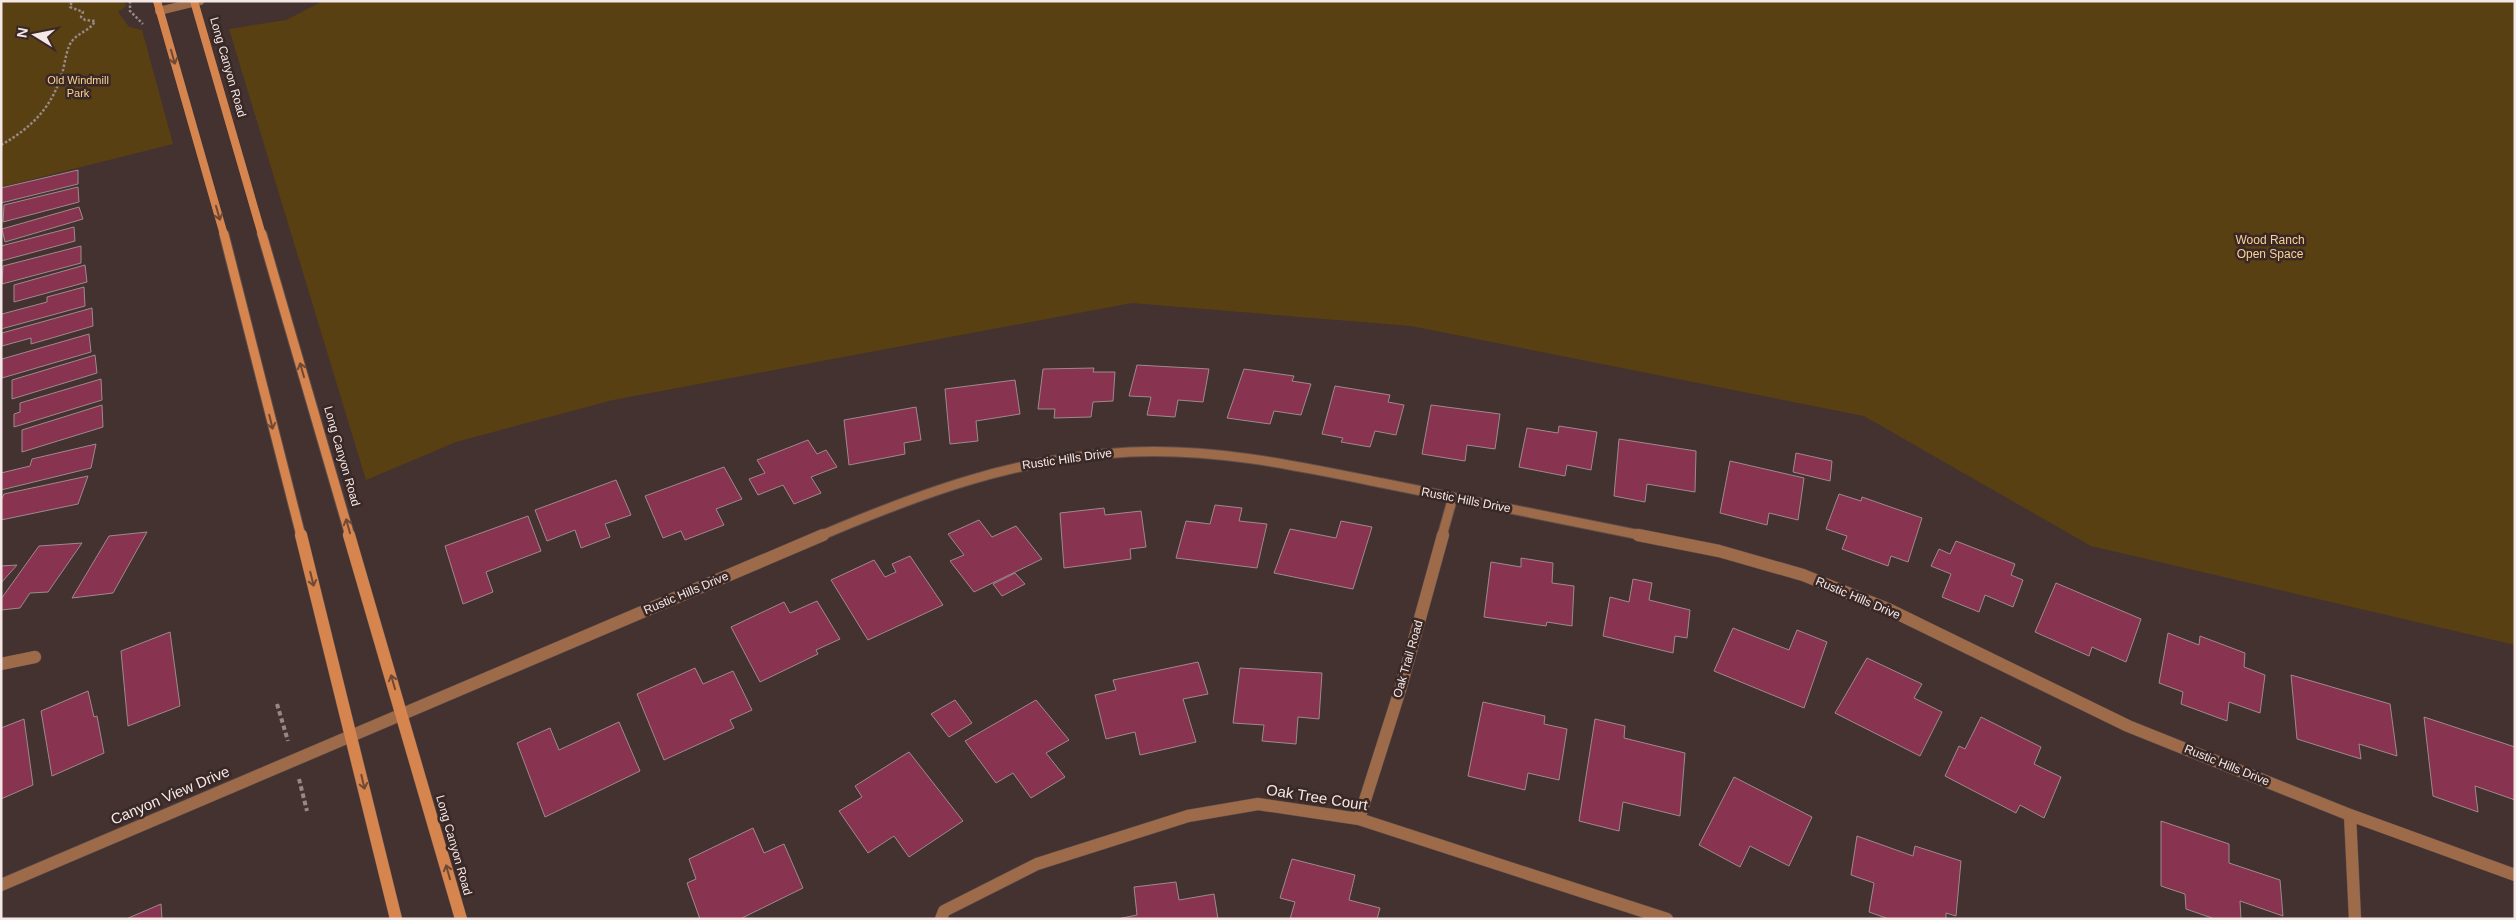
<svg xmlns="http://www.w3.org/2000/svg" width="2516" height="920" viewBox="0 0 2516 920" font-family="Helvetica,sans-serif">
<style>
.green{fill:#594013}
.building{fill:#883451;stroke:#9e898e}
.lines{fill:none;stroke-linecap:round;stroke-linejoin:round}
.minor-far2-casing{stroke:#5f4f4c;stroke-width:8}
.minor-far1-casing{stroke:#5f4f4c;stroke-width:11}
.minor-casing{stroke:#5f4f4c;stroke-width:13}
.secondary-far2-casing{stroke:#5f4f4c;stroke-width:8}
.secondary-far1-casing{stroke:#5f4f4c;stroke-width:11}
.secondary-casing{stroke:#5f4f4c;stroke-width:13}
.path-far1{stroke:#978886;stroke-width:2.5;stroke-dasharray:2.5 2;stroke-linecap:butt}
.path{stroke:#978886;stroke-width:4;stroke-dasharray:4.5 3;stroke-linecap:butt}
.minor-far2{stroke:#9d6a4a;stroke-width:8}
.minor-far1{stroke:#9d6a4a;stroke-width:9}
.minor{stroke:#9d6a4a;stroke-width:12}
.secondary-far2{stroke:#d6854f;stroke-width:8}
.secondary-far1{stroke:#d6854f;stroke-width:9}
.secondary{stroke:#d6854f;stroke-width:12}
.oneway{stroke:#704934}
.labels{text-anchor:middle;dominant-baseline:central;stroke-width:5;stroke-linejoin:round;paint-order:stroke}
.far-park-label{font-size:11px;fill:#f9d295;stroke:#392826}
.street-label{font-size:12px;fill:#f4e8e7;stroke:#392826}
.park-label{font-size:12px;fill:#f9d295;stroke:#392826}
.near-street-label{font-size:15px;fill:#f4e8e7;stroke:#392826}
</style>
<rect width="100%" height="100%" fill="#43322f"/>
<path class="green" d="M 1,1 L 125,1 L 126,6 L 118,12 L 129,27 L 142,30 L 173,144 L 1,187 Z
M 323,1 L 2515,1 L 2515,645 L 2091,546 L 1864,416 L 1411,326 L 1132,303 L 613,400 L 456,442 L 366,480 L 229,29 L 286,20 Z"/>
<path class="building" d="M 78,170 L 78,184 L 1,203 L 1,188 Z
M 78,187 L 79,202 L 3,222 L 4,205 Z
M 79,207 L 83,219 L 5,242 L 2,229 Z
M 74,227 L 75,241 L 1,261 L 1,246 Z
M 81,246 L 81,263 L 2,284 L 3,266 Z
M 85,265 L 87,282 L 14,302 L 14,285 Z
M 84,287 L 85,306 L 1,329 L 2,314 L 47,302 L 47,297 Z
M 92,308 L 93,326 L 31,344 L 31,338 L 2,346 L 2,333 Z
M 89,334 L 91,352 L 2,378 L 2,359 Z
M 95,355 L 97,373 L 12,399 L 12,380 Z
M 1137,365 L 1209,369 L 1203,402 L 1178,400 L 1175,417 L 1147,415 L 1151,397 L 1129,396 Z
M 1094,368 L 1093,372 L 1115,372 L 1113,401 L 1093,402 L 1091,417 L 1054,418 L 1055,409 L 1038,409 L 1043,369 Z
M 1244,369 L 1294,376 L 1292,381 L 1311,384 L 1301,415 L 1274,411 L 1270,424 L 1227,418 Z
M 101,379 L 102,400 L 14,427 L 14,414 L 20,412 L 20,403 Z
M 1015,380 L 1020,414 L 976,421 L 978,441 L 950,444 L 945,389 Z
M 1335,386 L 1390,395 L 1388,402 L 1404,405 L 1396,435 L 1375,431 L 1370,447 L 1341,442 L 1343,438 L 1322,434 Z
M 102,405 L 103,427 L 22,452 L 22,430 Z
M 1431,405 L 1500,414 L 1495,449 L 1467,445 L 1465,461 L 1422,454 Z
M 916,407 L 921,440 L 904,443 L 905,454 L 849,465 L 844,420 Z
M 1559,426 L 1597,432 L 1591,470 L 1567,465 L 1565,476 L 1519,467 L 1527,428 L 1558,433 Z
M 1619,439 L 1696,451 L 1695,492 L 1647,484 L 1645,502 L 1614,496 Z
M 808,440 L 817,454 L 826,450 L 837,467 L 811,477 L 821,493 L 794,504 L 783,485 L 758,495 L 749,479 L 765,473 L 757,460 Z
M 96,444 L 91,468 L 1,490 L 1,473 L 30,466 L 32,459 Z
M 1796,453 L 1832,461 L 1830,481 L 1793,472 Z
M 1730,461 L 1804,478 L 1798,520 L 1769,513 L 1767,525 L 1720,513 Z
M 724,467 L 742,499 L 716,509 L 724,525 L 685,540 L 681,531 L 663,538 L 645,496 Z
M 88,476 L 78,504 L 1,520 L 1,501 L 4,494 Z
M 616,480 L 631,515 L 605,524 L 610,537 L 581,548 L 575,530 L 547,541 L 535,510 Z
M 1839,494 L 1861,501 L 1862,497 L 1922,518 L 1908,562 L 1891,556 L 1888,566 L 1842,549 L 1847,536 L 1826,529 Z
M 1215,505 L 1242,508 L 1239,521 L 1267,524 L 1257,568 L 1176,558 L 1186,521 L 1210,524 Z
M 1104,508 L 1105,515 L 1141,511 L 1146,547 L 1130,549 L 1131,559 L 1064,568 L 1060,513 Z
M 528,516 L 541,551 L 486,572 L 493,592 L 463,604 L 445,546 Z
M 979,520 L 992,537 L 1016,526 L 1042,559 L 974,592 L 950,561 L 964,555 L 948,534 Z
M 1341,521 L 1372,527 L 1353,589 L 1274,573 L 1290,529 L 1336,538 Z
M 147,532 L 113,593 L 72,598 L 109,536 Z
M 1956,541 L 2015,564 L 2011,575 L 2023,580 L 2013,607 L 1985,595 L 1979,612 L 1942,597 L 1951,574 L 1931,566 L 1939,549 L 1950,554 Z
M 82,543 L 48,592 L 30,593 L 20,608 L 1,610 L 1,599 L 39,546 Z
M 910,556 L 943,605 L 868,640 L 831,580 L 874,560 L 885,577 L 896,572 L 892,564 Z
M 1521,558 L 1553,563 L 1552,583 L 1574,586 L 1572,626 L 1547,622 L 1546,626 L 1484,617 L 1491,562 L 1521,567 Z
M 17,565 L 1,583 L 1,566 Z
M 1015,573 L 1025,584 L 1002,596 L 993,584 Z
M 1633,579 L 1652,583 L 1649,600 L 1690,610 L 1687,638 L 1675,636 L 1673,653 L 1603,636 L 1610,597 L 1629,602 Z
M 2056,583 L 2141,619 L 2126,662 L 2092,647 L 2089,656 L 2035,632 Z
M 817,601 L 840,639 L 816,650 L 818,654 L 760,682 L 731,627 L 784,602 L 790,613 Z
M 1733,628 L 1789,650 L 1797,630 L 1827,642 L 1804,708 L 1714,671 Z
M 170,632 L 180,706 L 128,726 L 121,651 Z
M 2168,633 L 2199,645 L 2200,636 L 2245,653 L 2244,667 L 2265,675 L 2260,713 L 2229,702 L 2227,721 L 2181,704 L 2183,692 L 2159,683 Z
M 1867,658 L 1922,684 L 1914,698 L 1942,712 L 1920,756 L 1835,713 Z
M 1198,662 L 1208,694 L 1183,699 L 1196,742 L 1140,755 L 1135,732 L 1106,739 L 1095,695 L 1116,690 L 1113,680 Z
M 695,668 L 703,684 L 733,671 L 752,710 L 730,720 L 734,728 L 664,760 L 637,694 Z
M 1240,668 L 1322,673 L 1319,719 L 1298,717 L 1296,744 L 1262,741 L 1264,725 L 1233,723 Z
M 2291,675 L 2390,704 L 2397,756 L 2359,744 L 2361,759 L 2297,739 Z
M 88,691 L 94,717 L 97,716 L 104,753 L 52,776 L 41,711 Z
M 955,700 L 972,723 L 949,737 L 931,714 Z
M 1036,700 L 1069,740 L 1046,753 L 1065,777 L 1031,798 L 1013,773 L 996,783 L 965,741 Z
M 1483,702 L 1545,716 L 1544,724 L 1567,729 L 1559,780 L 1528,773 L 1525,790 L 1468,776 Z
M 1981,717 L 2041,747 L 2034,764 L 2061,777 L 2044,818 L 2020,805 L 2016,813 L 1945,776 L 1959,746 L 1965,749 Z
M 2424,717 L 2515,747 L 2515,800 L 2475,786 L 2478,812 L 2433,796 Z
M 24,719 L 33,785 L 1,799 L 1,728 Z
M 1595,719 L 1625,726 L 1624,738 L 1685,753 L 1680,816 L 1623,802 L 1619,831 L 1579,821 Z
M 619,722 L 640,771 L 545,817 L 517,743 L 550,728 L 559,750 Z
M 909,752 L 963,821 L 909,857 L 894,836 L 868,853 L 839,811 L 862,797 L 855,786 Z
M 1734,777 L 1812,817 L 1789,866 L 1750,846 L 1740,867 L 1699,845 Z
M 2161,821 L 2229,844 L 2229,863 L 2280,880 L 2283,916 L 2240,901 L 2241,919 L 2215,919 L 2186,909 L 2185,894 L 2161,886 Z
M 753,828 L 764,853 L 784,844 L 803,888 L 740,919 L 700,919 L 687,883 L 696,879 L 689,859 Z
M 1857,836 L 1913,856 L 1915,846 L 1961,861 L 1956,916 L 1946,913 L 1946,919 L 1889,919 L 1869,912 L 1874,883 L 1851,875 Z
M 1292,859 L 1355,875 L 1349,900 L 1380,908 L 1377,919 L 1290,919 L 1295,902 L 1280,898 Z
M 1176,882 L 1179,900 L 1214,894 L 1218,919 L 1117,919 L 1137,915 L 1134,887 Z
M 161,904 L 162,919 L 126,919 Z"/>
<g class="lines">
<defs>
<path id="minor-far2" d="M 159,11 L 200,1"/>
<path id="minor-far1" d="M 820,536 C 921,493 1018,457 1130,452 C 1216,448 1298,466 1382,483 C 1469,501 1557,518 1645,536
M 1442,536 L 1453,497"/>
<path id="minor" d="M 1638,535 L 1719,551 L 1803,575 L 1888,609 L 2128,726 L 2350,815 L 2515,875
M 1,664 L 35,657
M 2350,815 L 2355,919
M 1359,819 L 1401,687 L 1443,535
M 1,885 L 823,535
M 941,919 L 944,911 L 1037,864 L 1188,816 L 1258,804 L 1359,819 L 1667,919"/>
<path id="secondary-far2" d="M 157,1 L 224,235
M 194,1 L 262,235"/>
<path id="secondary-far1" d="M 224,234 L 301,536
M 262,234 L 350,536"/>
<path id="secondary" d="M 301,535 L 396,919
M 349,535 L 461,919"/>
</defs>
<use href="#minor-far2" class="minor-far2-casing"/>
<use href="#minor-far1" class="minor-far1-casing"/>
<use href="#minor" class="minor-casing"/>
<use href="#secondary-far2" class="secondary-far2-casing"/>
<use href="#secondary-far1" class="secondary-far1-casing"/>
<use href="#secondary" class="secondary-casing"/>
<path class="path-far1" d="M 130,1 L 130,11 L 143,24
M 1,145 C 33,127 53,106 63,70 C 65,62 67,47 72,41 C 79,32 90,31 95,21 L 85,20 L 81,17 L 83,12 L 70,7 L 72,1"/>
<path class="path" d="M 277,704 L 288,741
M 299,779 L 307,811"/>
<use href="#minor-far2" class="minor-far2"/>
<use href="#minor-far1" class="minor-far1"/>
<use href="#minor" class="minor"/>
<use href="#secondary-far2" class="secondary-far2"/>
<use href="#secondary-far1" class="secondary-far1"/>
<use href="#secondary" class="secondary"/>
</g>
<defs><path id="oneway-shaft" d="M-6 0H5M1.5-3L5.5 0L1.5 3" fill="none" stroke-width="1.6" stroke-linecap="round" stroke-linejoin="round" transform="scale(1.25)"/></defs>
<g class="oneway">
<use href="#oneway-shaft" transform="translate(173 57) rotate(74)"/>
<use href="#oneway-shaft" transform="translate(218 213) rotate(74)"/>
<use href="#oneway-shaft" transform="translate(302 370) rotate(-106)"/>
<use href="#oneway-shaft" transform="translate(271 422) rotate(76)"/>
<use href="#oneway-shaft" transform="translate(348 526) rotate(-106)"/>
<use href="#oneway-shaft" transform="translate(312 579) rotate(76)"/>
<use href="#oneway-shaft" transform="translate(393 682) rotate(-106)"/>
<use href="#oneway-shaft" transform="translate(363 782) rotate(77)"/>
<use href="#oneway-shaft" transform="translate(448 872) rotate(-106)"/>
</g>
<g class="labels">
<g class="far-park-label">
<text x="78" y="80">Old Windmill<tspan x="78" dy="13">Park</tspan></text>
</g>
<g class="street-label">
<text transform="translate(228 67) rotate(74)">Long Canyon Road</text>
<text transform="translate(342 456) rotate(74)">Long Canyon Road</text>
<text transform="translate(1067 459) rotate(-8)">Rustic Hills Drive</text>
<text transform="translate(1466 500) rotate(11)">Rustic Hills Drive</text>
<text transform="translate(686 593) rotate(-23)">Rustic Hills Drive</text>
<text transform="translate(1858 598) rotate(23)">Rustic Hills Drive</text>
<text transform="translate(1408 659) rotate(-74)">Oak Trail Road</text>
<text transform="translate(2227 765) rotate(22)">Rustic Hills Drive</text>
<text transform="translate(454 845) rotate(74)">Long Canyon Road</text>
</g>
<g class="park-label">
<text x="2270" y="240">Wood Ranch<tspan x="2270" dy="14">Open Space</tspan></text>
</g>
<g class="near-street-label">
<text transform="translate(170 795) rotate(-23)">Canyon View Drive</text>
<text transform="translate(1317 797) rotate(9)">Oak Tree Court</text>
</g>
</g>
<rect width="2516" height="920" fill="none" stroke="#f4e8e7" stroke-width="5"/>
<g transform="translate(35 35) rotate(280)" stroke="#392826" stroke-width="4" paint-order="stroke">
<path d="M0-4L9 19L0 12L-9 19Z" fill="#f4e8e7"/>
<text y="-8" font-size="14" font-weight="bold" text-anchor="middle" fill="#f4e8e7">N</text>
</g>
</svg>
